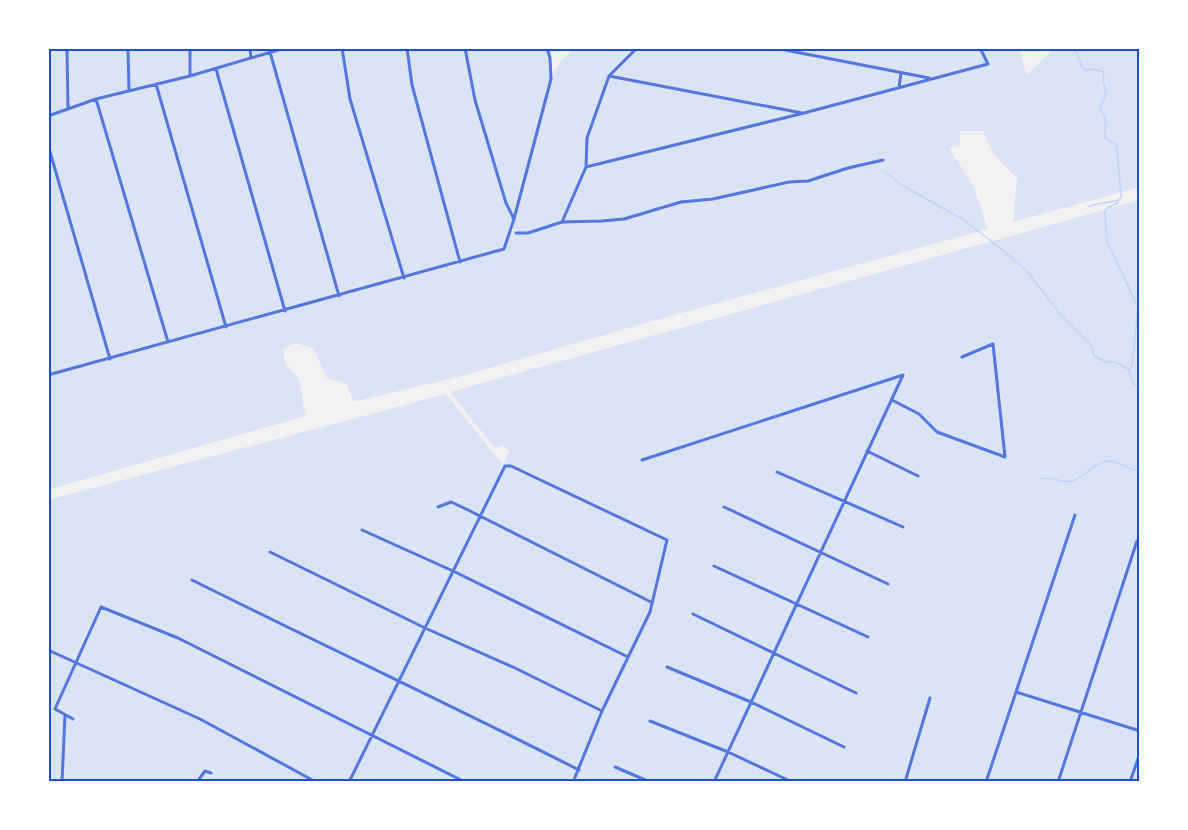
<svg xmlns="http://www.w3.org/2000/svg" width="1188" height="830" viewBox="0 0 1188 830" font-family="Raleway,sans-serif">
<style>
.green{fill:#dbe4f7}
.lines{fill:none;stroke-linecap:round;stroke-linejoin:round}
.stream{stroke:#bfd3fe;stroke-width:1.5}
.minor{stroke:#5277de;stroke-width:3}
.neatline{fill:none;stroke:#1d4ed8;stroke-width:2}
</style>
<rect width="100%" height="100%" fill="#f2f2f2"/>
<path class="green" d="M 48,48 L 547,48 L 550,58 L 551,78 L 559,63 L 574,48 L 1019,48 L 1027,75 L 1054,48 L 1140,48 L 1140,187 L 1013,222 L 1017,178 L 994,155 L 983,131 L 960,131 L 960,146 L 949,148 L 974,187 L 988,229 L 656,320 L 458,377 L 353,402 L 347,384 L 327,378 L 313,348 L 295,343 L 283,350 L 285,362 L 300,381 L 305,416 L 48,490 Z
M 1140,200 L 1140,782 L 48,782 L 48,500 L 446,394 L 503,465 L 509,451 L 503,446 L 495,448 L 450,392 Z"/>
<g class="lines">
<path class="stream" d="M 1073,48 C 1081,57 1078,62 1084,70 L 1092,69 L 1104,72 L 1103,80 L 1106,94 L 1100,109 C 1108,122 1105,123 1105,138 L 1116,144 L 1117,148 L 1121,197 L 1116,204 L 1107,208 L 1105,212 L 1107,242 L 1138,307 L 1132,366 L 1129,371 L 1134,384 L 1140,387
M 885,172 L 900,184 L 964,220 L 1005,252 L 1025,269 L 1061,315 L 1091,345 L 1094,356 L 1106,362 L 1116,362 L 1130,370
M 1088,206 L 1119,200
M 1040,479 C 1051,475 1061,484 1072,481 C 1084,478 1094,462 1109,461 C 1121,460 1129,474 1140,468"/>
<path class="minor" d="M 67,48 L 68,109
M 128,48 L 129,91
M 190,48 L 190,76
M 250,48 L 251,58
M 342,48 L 350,99 L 404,278
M 407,48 L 412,85 L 460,262
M 465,48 L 475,100 L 506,203 L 514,219
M 775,48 L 929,78
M 270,52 L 339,296
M 216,69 L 285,311
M 609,76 L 802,113
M 156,84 L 226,327
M 899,87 L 901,73
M 96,99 L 168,342
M 48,116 L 96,99 L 190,76 L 285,48
M 48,145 L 110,359
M 586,167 L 804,113 L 988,64 L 980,48
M 562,222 L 586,167 L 587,138 L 609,76 L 637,48
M 516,233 L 528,233 L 562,222 L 602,221 L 624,219 L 681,202 L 713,199 L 789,182 L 808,181 L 848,168 L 883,160
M 48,366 L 50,374
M 48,375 L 504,249 L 514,219 L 551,79 L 550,58 L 547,48
M 892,400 L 919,414 L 937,432 L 1005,457 L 993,344 L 962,357
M 867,451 L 918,476
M 642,460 L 903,375 L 714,782
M 777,472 L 903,527
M 438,507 L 451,502 L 464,508 L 651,602
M 724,507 L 888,584
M 362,530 L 453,571 L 628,657
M 270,552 L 425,628 L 515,668 L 602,711
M 714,566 L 868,637
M 192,580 C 320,644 451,705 579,770
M 693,614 L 856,693
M 48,650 L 200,719 L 316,782
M 667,667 L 751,702 L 844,747
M 1016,692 L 1140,731
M 73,719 L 55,709 L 101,607 L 178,638 L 465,782
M 650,721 L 728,752 L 792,782
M 615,767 L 650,782
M 62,782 L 65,715
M 197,782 L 205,771 L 211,773
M 349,782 L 505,466 L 511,466 L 667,540 L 650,612 L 602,711 L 573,782
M 905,782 L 930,698
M 986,782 L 1075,515
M 1058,782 L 1137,541
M 1130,782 L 1140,753"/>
</g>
<rect width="1188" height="830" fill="none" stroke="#ffffff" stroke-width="99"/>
<rect x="50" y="50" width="1088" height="730" class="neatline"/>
</svg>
